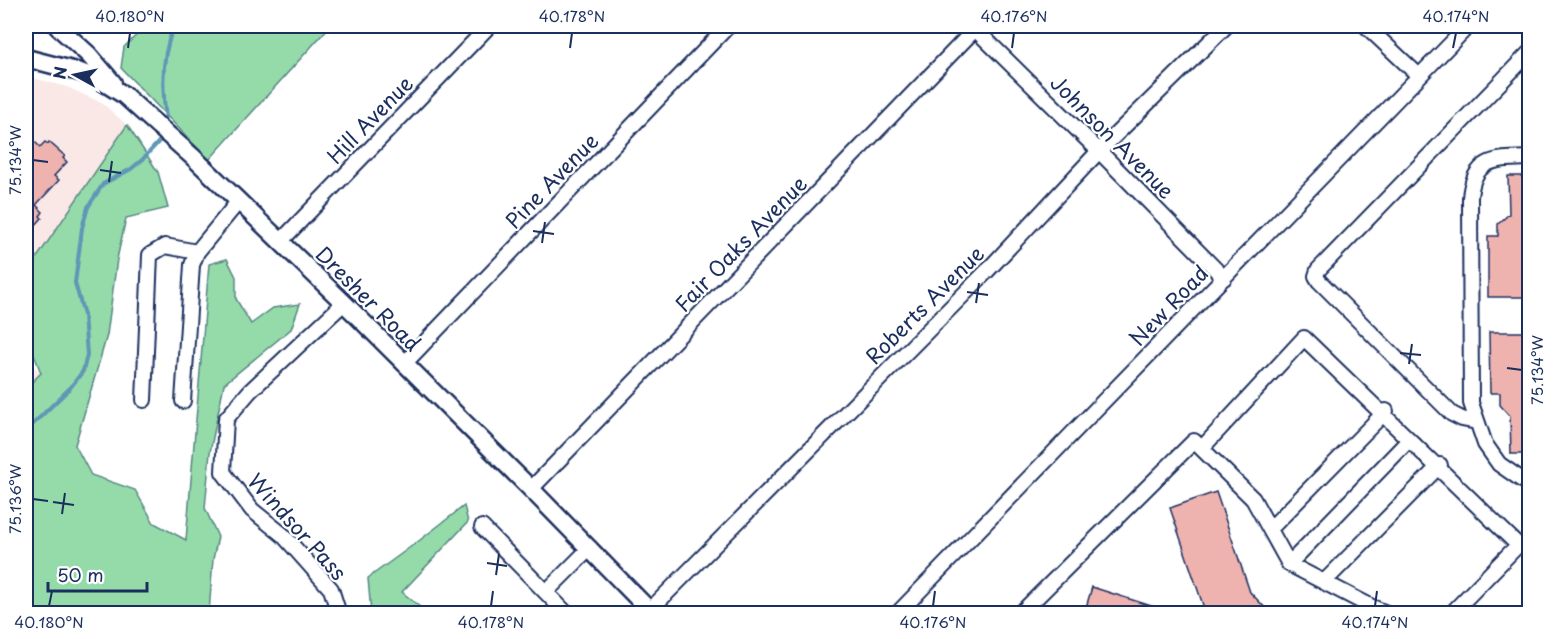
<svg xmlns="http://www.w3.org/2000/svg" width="1555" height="639" viewBox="0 0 1555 639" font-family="'Playpen Sans',sans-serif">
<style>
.built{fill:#fae8e7}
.green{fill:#94dba9;stroke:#588584;stroke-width:1.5}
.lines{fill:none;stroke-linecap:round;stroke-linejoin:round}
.stream{stroke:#6196b6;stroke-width:4}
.building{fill:#eeb2af;stroke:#1b2f5e;stroke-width:1.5}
.minor-casing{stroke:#1b2f5e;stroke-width:18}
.major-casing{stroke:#1b2f5e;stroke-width:21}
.minor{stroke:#fff;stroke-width:14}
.major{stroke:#fff;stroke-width:16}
.ticks{fill:none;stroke:#1b2f5e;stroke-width:2}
.labels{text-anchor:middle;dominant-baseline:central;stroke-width:4.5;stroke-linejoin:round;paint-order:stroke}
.street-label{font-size:21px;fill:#1b2f5e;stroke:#fff}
.neatline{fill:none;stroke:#1b2f5e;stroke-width:2}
.ticks-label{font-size:15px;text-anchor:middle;fill:#1b2f5e}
</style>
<rect width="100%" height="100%" fill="#fff"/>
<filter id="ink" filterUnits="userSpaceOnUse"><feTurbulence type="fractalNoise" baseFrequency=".0167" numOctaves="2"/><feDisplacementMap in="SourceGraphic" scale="12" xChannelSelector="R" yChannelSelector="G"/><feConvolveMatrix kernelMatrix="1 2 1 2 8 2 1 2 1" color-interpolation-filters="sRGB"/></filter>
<g filter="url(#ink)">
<path class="built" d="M 26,76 L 67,87 L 102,103 L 127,125 L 37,268 L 26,305 Z
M 26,340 L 32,364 L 44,376 L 26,393 Z"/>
<path class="green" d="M 146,26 L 330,26 L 209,160 L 121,68 L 124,47 Z
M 127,125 L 158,172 L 168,208 L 126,218 L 117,259 L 107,335 L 75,445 L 91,475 L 135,490 L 154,523 L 186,540 L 209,264 L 227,259 L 236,277 L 236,299 L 251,324 L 273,308 L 300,304 L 291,329 L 224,384 L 210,452 L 205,508 L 218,537 L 213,559 L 209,613 L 26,613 L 26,388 L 41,373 L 26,333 L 26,295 L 32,265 Z
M 464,506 L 468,522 L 402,592 L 427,613 L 371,613 L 368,578 L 420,540 Z"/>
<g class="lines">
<path class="stream" d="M 165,125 C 167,115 164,107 164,97 C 162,73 165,47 174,26
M 26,431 L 70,388 L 83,371 L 87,355 L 84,315 L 75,283 L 82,228 L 88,207 L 103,184 L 131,169 L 142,160 L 164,136"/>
</g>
<path class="building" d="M 34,141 L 40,147 L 45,142 L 48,144 L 49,142 L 65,156 L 63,158 L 67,162 L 54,176 L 59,180 L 36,205 L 43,212 L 40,216 L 42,218 L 26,236 L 26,149 Z
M 1508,176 L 1530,176 L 1530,297 L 1488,297 L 1488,236 L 1498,236 L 1498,224 L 1509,214 Z
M 1489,332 L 1530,332 L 1530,454 L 1511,454 L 1510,416 L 1500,405 L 1500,393 L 1490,393 Z
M 1216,492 L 1250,592 L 1271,614 L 1206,614 L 1170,508 Z
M 1092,587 L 1167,611 L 1166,614 L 1084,614 Z"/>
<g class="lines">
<defs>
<path id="minor" d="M 972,26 L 1099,151 L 1224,278
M 1366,26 L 1418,75
M 1530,158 C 1497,159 1473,157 1470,198 L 1471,403 L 1485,444 L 1499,464 L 1522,480 L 1530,483
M 280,242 L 489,26
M 404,364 L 728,26
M 144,400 L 150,255 L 165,246 L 197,252
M 183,401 L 192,265 L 197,252 L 238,202
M 1477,422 L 1462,419 L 1452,414 L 1319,281 L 1316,276 L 1318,270 L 1530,52
M 1202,448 L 1304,338 L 1518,545 L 1451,614
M 531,489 L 978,26
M 482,527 L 567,614
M 1270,529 L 1386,411
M 1289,564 L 1409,440
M 1324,582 L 1440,465
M 546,592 L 590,548
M 650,610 L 987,271 L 1099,151 L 1226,26
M 339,614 L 331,589 L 283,535 L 252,510 L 223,472 L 226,419 L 250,391 L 344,303
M 897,614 L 1468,26
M 1026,614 L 1023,611 L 1194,441 L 1253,499 L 1289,564 L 1372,607 L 1389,614"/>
<path id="major" d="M 57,26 L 89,55 L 113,83
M 26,58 L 80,72 L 100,80 L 124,95 L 135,105 L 194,158 L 344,303 L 531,489 L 653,614"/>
</defs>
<use href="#minor" class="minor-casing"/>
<use href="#major" class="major-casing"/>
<use href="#minor" class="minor"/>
<use href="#major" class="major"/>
</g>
</g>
<path class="ticks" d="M 128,48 L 130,33M 570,48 L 572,33M 1012,48 L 1014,33M 1453,48 L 1456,33M 33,160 L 48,162M 100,170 L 121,173M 109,182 L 112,161M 533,231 L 554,234M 542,243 L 545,222M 967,292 L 988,295M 976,303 L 979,283M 1400,353 L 1421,355M 1409,364 L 1412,344M 1507,368 L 1522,370M 33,499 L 48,501M 53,502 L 74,505M 62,514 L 65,493M 487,563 L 507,566M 496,575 L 499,554M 49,606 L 52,591M 491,606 L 493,591M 933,606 L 935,591M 1375,606 L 1377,591"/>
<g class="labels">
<g class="street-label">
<text transform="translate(369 119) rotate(-46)">Hill Avenue</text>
<text transform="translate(1113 136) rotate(45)">Johnson Avenue</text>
<text transform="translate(551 180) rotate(-46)">Pine Avenue</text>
<text transform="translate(740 243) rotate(-46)">Fair Oaks Avenue</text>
<text transform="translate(369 298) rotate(45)">Dresher Road</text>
<text transform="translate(924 304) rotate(-45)">Roberts Avenue</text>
<text transform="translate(1168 305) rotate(-46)">New Road</text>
<text transform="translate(298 526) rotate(48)">Windsor Pass</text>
</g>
</g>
<rect width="1555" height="639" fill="none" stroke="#fff" stroke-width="66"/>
<g transform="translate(75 75) rotate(278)" stroke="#ffffff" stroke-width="4.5" paint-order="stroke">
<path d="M0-4.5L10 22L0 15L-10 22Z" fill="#1b2f5e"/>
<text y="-9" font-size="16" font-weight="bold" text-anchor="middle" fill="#1b2f5e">N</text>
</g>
<path d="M48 582v9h99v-9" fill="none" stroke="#1b2f5e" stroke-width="3"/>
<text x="57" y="582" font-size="18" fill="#1b2f5e" stroke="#ffffff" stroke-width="4.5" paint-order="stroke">50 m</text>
<rect x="33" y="33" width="1489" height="573" class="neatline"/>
<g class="ticks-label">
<text x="130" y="22">40.180°N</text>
<text x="572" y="22">40.178°N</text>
<text x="1014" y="22">40.176°N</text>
<text x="1456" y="22">40.174°N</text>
<text transform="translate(16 160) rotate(-90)" y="5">75.134°W</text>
<text transform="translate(1538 370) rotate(-90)" y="5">75.134°W</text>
<text transform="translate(16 499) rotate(-90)" y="5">75.136°W</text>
<text x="49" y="628">40.180°N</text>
<text x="491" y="628">40.178°N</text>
<text x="933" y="628">40.176°N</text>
<text x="1375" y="628">40.174°N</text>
</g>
</svg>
